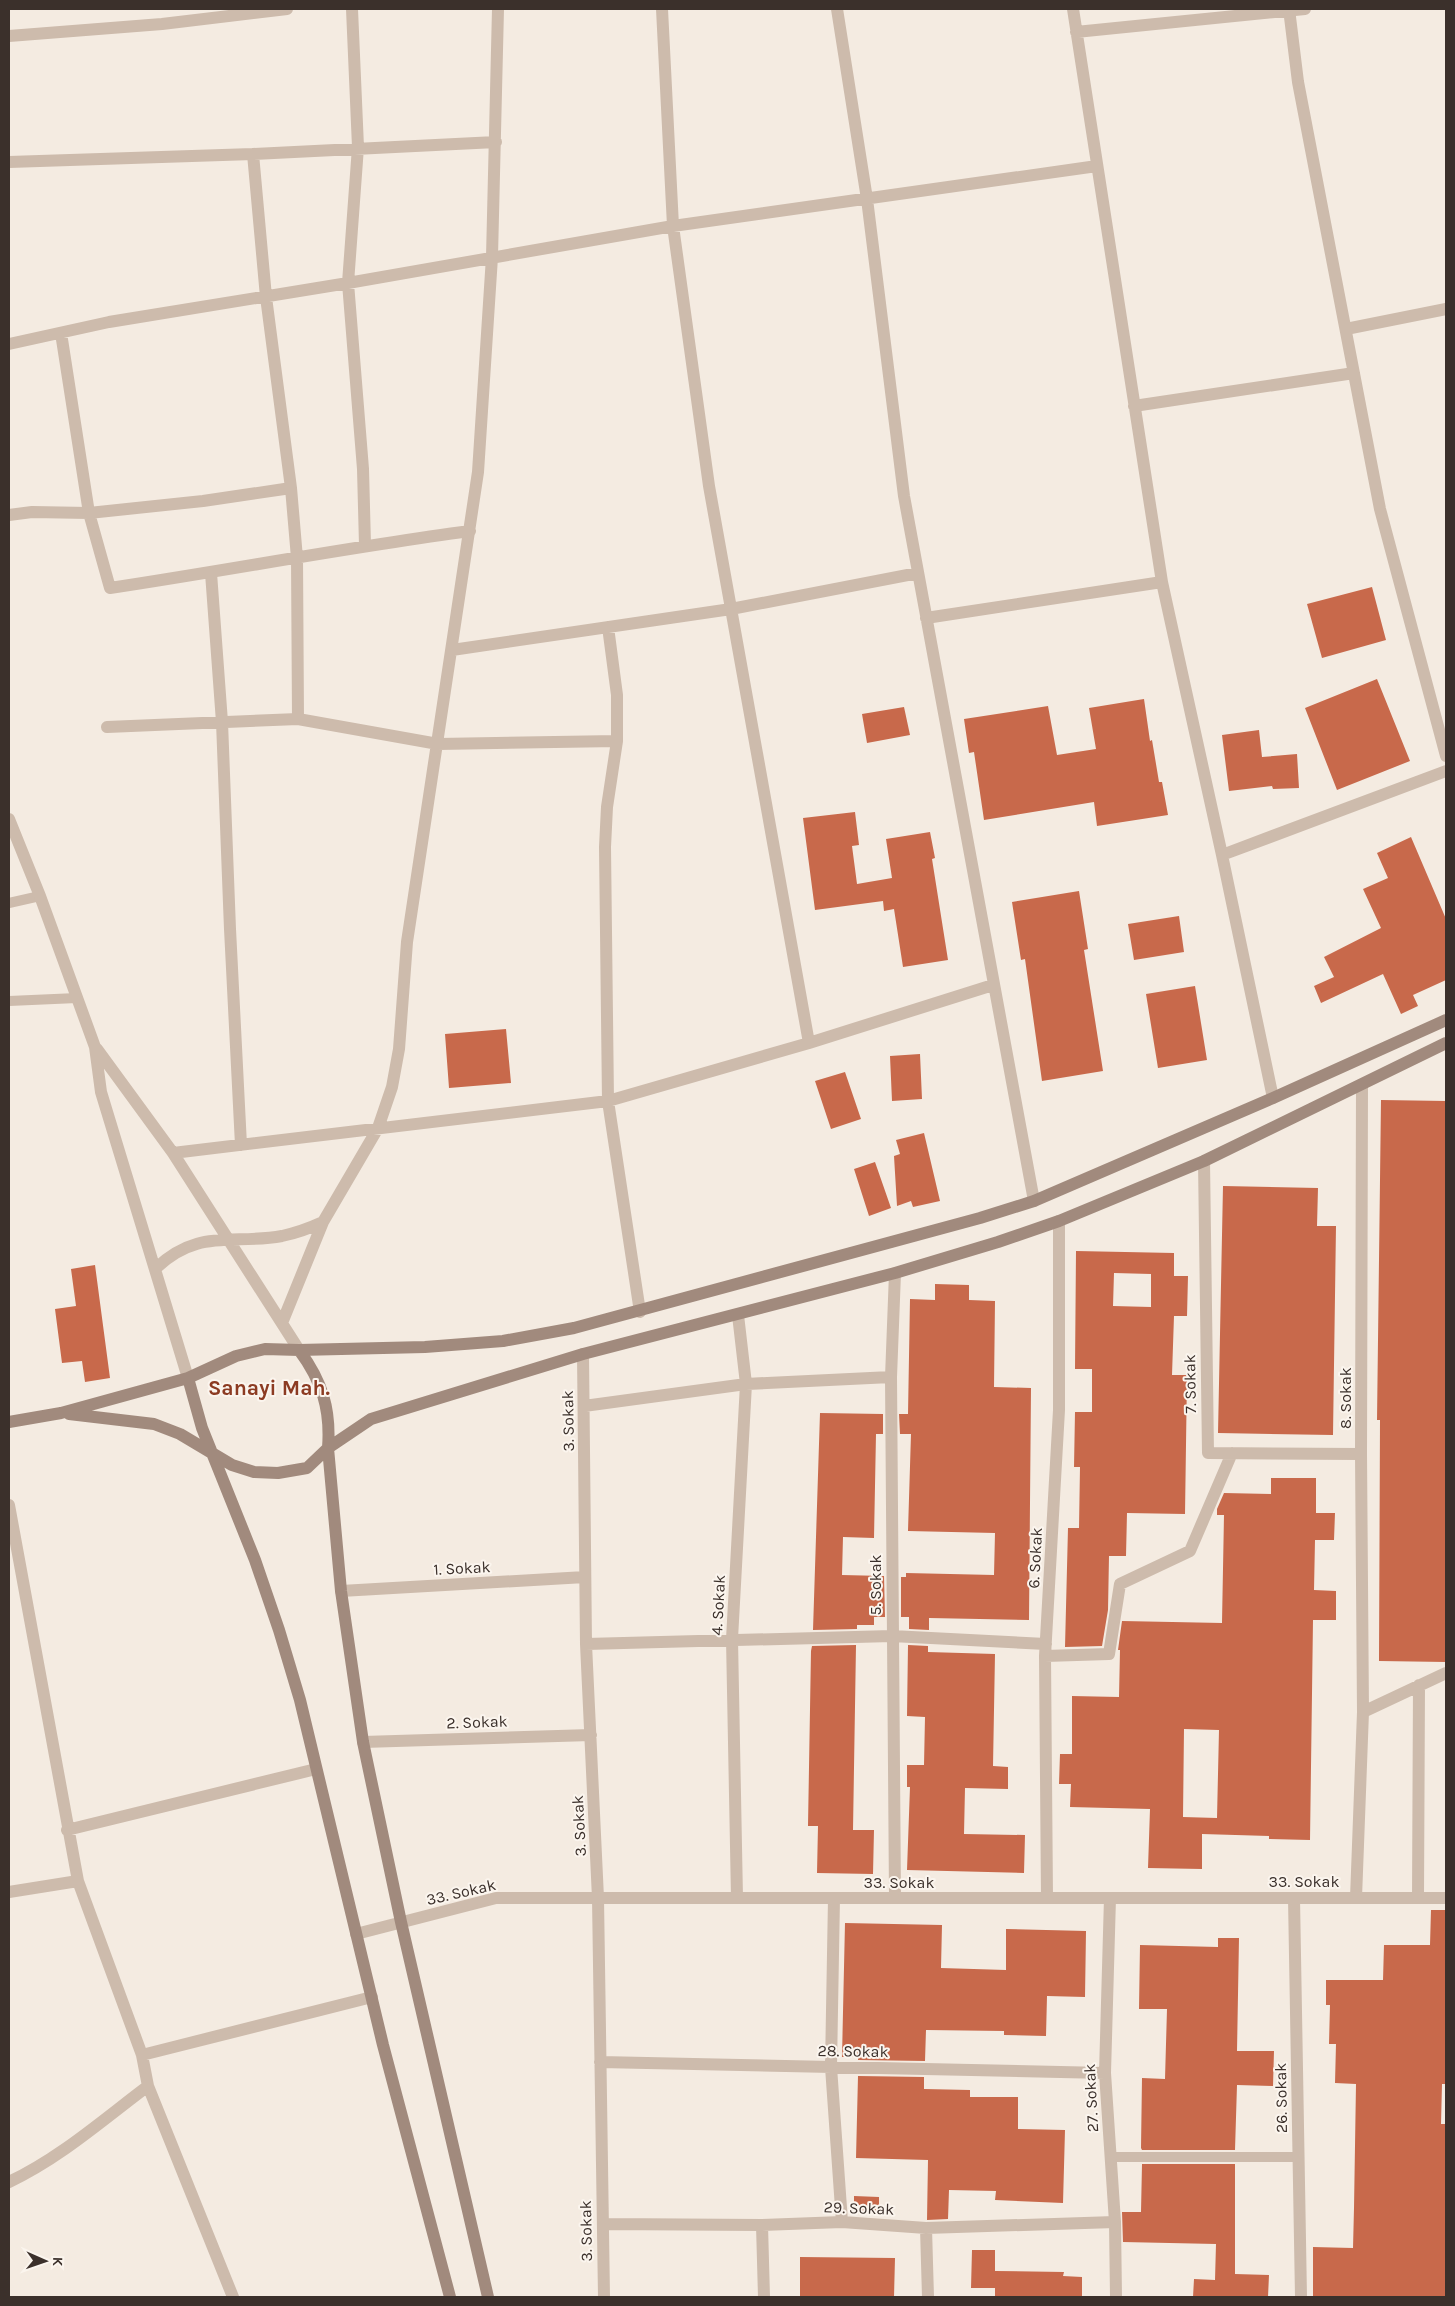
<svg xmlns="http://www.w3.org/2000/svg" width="1455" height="2306" viewBox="0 0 1455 2306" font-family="Karla,sans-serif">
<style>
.building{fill:#c8694b;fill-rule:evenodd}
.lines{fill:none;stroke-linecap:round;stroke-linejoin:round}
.lane{stroke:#cdbbac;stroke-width:10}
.street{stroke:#cdbbac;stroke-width:12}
.secondary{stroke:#a18a7d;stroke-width:12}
.labels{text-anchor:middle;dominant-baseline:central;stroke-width:4;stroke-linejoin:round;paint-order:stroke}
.street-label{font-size:16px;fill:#3b302b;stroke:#fbf5ee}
.district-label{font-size:21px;font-weight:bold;fill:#8c3b22;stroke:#fbf5ee}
</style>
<rect width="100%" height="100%" fill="#f4ebe1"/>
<path class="building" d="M 1372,587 L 1386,640 L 1322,658 L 1307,604 Z
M 1377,679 L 1410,761 L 1337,790 L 1305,708 Z
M 1144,699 L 1150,741 L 1152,740 L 1159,782 L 1162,782 L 1168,815 L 1097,826 L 1094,802 L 984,820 L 974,752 L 969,753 L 964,719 L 1048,706 L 1057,755 L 1096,749 L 1089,708 Z
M 904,707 L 910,735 L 867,743 L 862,714 Z
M 1259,730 L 1262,757 L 1297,754 L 1299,788 L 1273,789 L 1272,786 L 1229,791 L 1222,735 Z
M 855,812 L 859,845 L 852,846 L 857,884 L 892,878 L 886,839 L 930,832 L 935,858 L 932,859 L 948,960 L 903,967 L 894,909 L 884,911 L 883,901 L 815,910 L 803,818 Z
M 1411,837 L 1446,919 L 1446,980 L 1413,995 L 1418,1006 L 1401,1014 L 1383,974 L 1321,1003 L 1314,986 L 1334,977 L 1324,957 L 1381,928 L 1363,889 L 1388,878 L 1377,853 Z
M 1079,891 L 1088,949 L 1084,950 L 1103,1071 L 1042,1081 L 1025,959 L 1021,960 L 1012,902 Z
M 1179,916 L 1184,952 L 1134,960 L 1128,924 Z
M 1195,986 L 1207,1060 L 1158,1068 L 1146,994 Z
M 506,1029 L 511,1083 L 449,1088 L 445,1034 Z
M 920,1054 L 922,1099 L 892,1101 L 890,1056 Z
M 845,1072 L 861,1119 L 831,1129 L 815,1081 Z
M 1381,1100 L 1446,1101 L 1446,1662 L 1379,1661 L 1380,1420 L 1377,1420 Z
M 924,1133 L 940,1201 L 913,1207 L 911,1201 L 897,1206 L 894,1156 L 900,1154 L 896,1140 Z
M 875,1162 L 891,1208 L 869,1216 L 854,1169 Z
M 1223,1186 L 1318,1188 L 1317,1226 L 1336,1226 L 1333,1435 L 1218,1433 Z
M 1076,1251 L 1174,1253 L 1174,1276 L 1188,1276 L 1187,1316 L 1174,1316 L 1172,1375 L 1187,1375 L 1185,1514 L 1127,1513 L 1126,1556 L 1109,1556 L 1108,1610 L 1102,1646 L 1065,1647 L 1068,1528 L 1079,1528 L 1080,1467 L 1074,1467 L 1075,1412 L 1092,1412 L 1092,1369 L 1075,1369 ZM 1114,1273 L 1151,1274 L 1151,1307 L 1113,1306 Z
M 95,1265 L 110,1378 L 85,1382 L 82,1361 L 62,1363 L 55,1309 L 76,1306 L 71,1269 Z
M 935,1284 L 969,1285 L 969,1300 L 995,1301 L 994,1387 L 1031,1388 L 1029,1620 L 929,1618 L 929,1630 L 909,1629 L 909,1617 L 901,1617 L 901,1577 L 906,1577 L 906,1573 L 994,1575 L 995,1533 L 908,1531 L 911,1434 L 900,1434 L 899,1414 L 908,1414 L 910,1299 L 935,1300 Z
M 820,1413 L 883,1414 L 883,1434 L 876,1434 L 874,1538 L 843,1537 L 842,1575 L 884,1576 L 885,1617 L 874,1617 L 874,1625 L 857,1625 L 857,1629 L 813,1630 Z
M 1271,1478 L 1316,1478 L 1316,1513 L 1335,1513 L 1334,1540 L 1315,1540 L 1314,1590 L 1336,1591 L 1336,1620 L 1313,1620 L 1310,1840 L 1269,1839 L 1269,1836 L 1202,1834 L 1202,1869 L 1148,1868 L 1150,1809 L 1070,1807 L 1071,1784 L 1059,1784 L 1060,1754 L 1072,1754 L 1072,1696 L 1119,1697 L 1120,1650 L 1118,1650 L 1122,1621 L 1222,1623 L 1224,1515 L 1217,1515 L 1217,1509 L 1224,1493 L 1271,1494 ZM 1184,1729 L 1219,1730 L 1217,1818 L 1183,1817 Z
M 856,1645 L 853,1830 L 874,1830 L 873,1874 L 817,1873 L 818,1826 L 808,1826 L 811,1651 L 812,1646 Z
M 908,1645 L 928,1646 L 928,1652 L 995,1654 L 993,1766 L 1008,1767 L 1008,1789 L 965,1788 L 964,1834 L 1025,1835 L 1024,1873 L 907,1870 L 910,1787 L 907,1787 L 907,1765 L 924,1765 L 925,1717 L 907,1716 Z
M 1431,1910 L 1446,1910 L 1446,2084 L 1442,2084 L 1441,2124 L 1446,2124 L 1446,2297 L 1313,2297 L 1313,2247 L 1353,2248 L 1354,2208 L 1356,2084 L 1335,2083 L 1336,2044 L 1329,2044 L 1330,2005 L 1326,2005 L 1326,1980 L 1383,1980 L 1384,1945 L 1430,1945 Z
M 845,1923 L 942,1925 L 941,1968 L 1006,1970 L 1006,1929 L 1086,1931 L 1085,1997 L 1047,1996 L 1046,2036 L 1004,2035 L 1004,2031 L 926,2030 L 925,2061 L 858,2060 L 858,2057 L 842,2057 Z
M 1218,1938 L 1239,1938 L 1237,2051 L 1274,2051 L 1273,2086 L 1237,2085 L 1235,2150 L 1142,2150 L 1141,2148 L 1142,2078 L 1165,2079 L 1167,2009 L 1139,2009 L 1140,1945 L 1218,1947 Z
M 858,2076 L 924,2077 L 924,2089 L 970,2090 L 970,2097 L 1018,2097 L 1018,2129 L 1065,2130 L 1063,2203 L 995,2200 L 996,2191 L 949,2190 L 948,2219 L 927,2220 L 928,2160 L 856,2158 Z
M 1142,2164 L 1235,2164 L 1235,2274 L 1269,2275 L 1268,2297 L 1193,2297 L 1194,2279 L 1215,2280 L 1216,2244 L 1123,2242 L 1122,2212 L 1141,2212 Z
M 854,2196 L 879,2197 L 879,2214 L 854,2213 Z
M 972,2250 L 995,2250 L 995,2271 L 1064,2272 L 1063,2276 L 1082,2277 L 1082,2297 L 995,2297 L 995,2288 L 971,2288 Z
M 800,2257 L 895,2258 L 894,2297 L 800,2297 Z"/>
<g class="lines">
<path class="lane" d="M 9,903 L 40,896
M 9,1001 L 77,998
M 1111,2157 L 1298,2157"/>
<path class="street" d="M 352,9 L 358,147 L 348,283 L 363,469 L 365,545
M 662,9 L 673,226 L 709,486 L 809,1043
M 837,9 L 867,199 L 904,496 L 1034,1201
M 1073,9 L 1162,582 L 1222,855 L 1273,1098
M 1289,9 L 1298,82 L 1380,509 L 1446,756
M 1076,32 L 1305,9
M 9,36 L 162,24 L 287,9
M 253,154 L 266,297 L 291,488 L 297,558 L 298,719
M 9,162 L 253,154 L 496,142
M 1346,329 L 1446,309
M 61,333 L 89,513 L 110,588 C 230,570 349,547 470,531
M 9,344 L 109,322 L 348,283 L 673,226 L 1097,166
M 1134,406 L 1354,373
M 9,515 L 32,512 L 89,513 L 203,501 L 291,488
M 211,573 L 222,722 L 230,929 L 241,1145
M 926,618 L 1162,582
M 608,627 L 617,695 L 617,741 L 607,807 L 605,847 L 608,1101 L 640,1312
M 452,650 L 731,609 L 918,573
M 107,727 L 298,719 L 438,744 L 617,741
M 9,819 L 40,896 L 95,1047 L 101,1092 L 188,1378
M 1222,855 L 1446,771
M 97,1049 L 173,1153 L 299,1350
M 1362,1085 L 1361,1454 L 1363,1712
M 173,1153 L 608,1101 L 809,1043 L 993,985
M 1204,1161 L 1208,1453 L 1361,1454
M 155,1269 C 198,1228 231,1245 282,1236 C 296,1233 310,1228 323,1222
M 282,1323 L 323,1222 L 378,1128 L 392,1087 L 399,1049 L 407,942 L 478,472 L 492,257 L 498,9
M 583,1354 L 586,1644 L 598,1898 L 604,2297
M 584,1406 L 746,1384 L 891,1377
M 9,1505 L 78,1881 L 142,2055 L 148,2086 L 233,2297
M 341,1591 L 585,1577
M 586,1644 L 892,1636 L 1046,1644
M 1045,1656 L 1109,1654 L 1120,1584 L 1190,1551 L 1232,1453
M 363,1742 L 591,1735
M 67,1830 L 316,1769
M 9,1892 L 78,1881
M 737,1898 L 732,1639 L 746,1384 L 738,1315
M 834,1898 L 831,2067 L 842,2222
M 895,1898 L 891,1377 L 895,1273
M 1047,1898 L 1045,1656 L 1059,1410 L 1059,1221
M 1110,1898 L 1105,2073 L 1115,2222 L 1116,2297
M 1294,1898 L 1301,2297
M 1356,1898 L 1363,1712 L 1446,1673
M 1418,1898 L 1419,1685
M 356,1934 L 496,1898 L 1446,1898
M 142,2055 L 372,1997
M 600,2062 L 1105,2073
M 9,2182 C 60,2158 104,2119 148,2086
M 603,2224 L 762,2225 L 842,2222 L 926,2228 L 1115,2222
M 762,2225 L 764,2297
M 926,2228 L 928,2297"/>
<path class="secondary" d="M 299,1350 C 322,1381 331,1409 328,1448 L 341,1591 L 363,1742 L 401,1922 L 488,2297
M 188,1378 L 202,1428 L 255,1560 L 279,1630 L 300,1700 L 383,2045 L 450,2297
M 69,1414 L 154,1424 L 180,1434 L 232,1465 L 254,1472 L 278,1473 L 307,1468 L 328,1448 L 371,1419 L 583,1354 L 895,1273 L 998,1242 L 1059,1221 L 1204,1161 L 1446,1043
M 9,1422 L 61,1413 L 188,1378 L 236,1356 L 265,1349 L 299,1350 L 425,1347 L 503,1341 L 574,1328 L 980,1218 L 1034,1201 L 1273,1098 L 1446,1020"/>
</g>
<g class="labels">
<g class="street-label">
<text transform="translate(1190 1384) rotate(-91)">7. Sokak</text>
<text transform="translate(1345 1398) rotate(-90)">8. Sokak</text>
<text transform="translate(568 1421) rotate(-91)">3. Sokak</text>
<text transform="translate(1035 1558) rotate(-87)">6. Sokak</text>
<text transform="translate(462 1568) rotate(-3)">1. Sokak</text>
<text transform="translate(875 1585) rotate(-90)">5. Sokak</text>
<text transform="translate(718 1605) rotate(-87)">4. Sokak</text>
<text transform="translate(477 1722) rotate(-2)">2. Sokak</text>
<text transform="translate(579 1826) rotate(-93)">3. Sokak</text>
<text x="1304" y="1881">33. Sokak</text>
<text x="899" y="1882">33. Sokak</text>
<text transform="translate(461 1892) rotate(-13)">33. Sokak</text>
<text transform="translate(853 2051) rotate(1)">28. Sokak</text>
<text transform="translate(1091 2098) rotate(-93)">27. Sokak</text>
<text transform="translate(1281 2098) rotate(-91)">26. Sokak</text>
<text transform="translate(859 2208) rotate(2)">29. Sokak</text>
<text transform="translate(586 2231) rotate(-91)">3. Sokak</text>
</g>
<g class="district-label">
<text x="269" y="1388">Sanayi Mah.</text>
</g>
</g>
<rect width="1455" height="2306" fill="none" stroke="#3b302b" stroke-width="20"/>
<g transform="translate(45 2261) rotate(92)" stroke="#fbf5ee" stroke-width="4" paint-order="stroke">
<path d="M0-4L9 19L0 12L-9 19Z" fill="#3b302b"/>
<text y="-8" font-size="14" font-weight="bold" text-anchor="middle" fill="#3b302b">K</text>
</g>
</svg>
